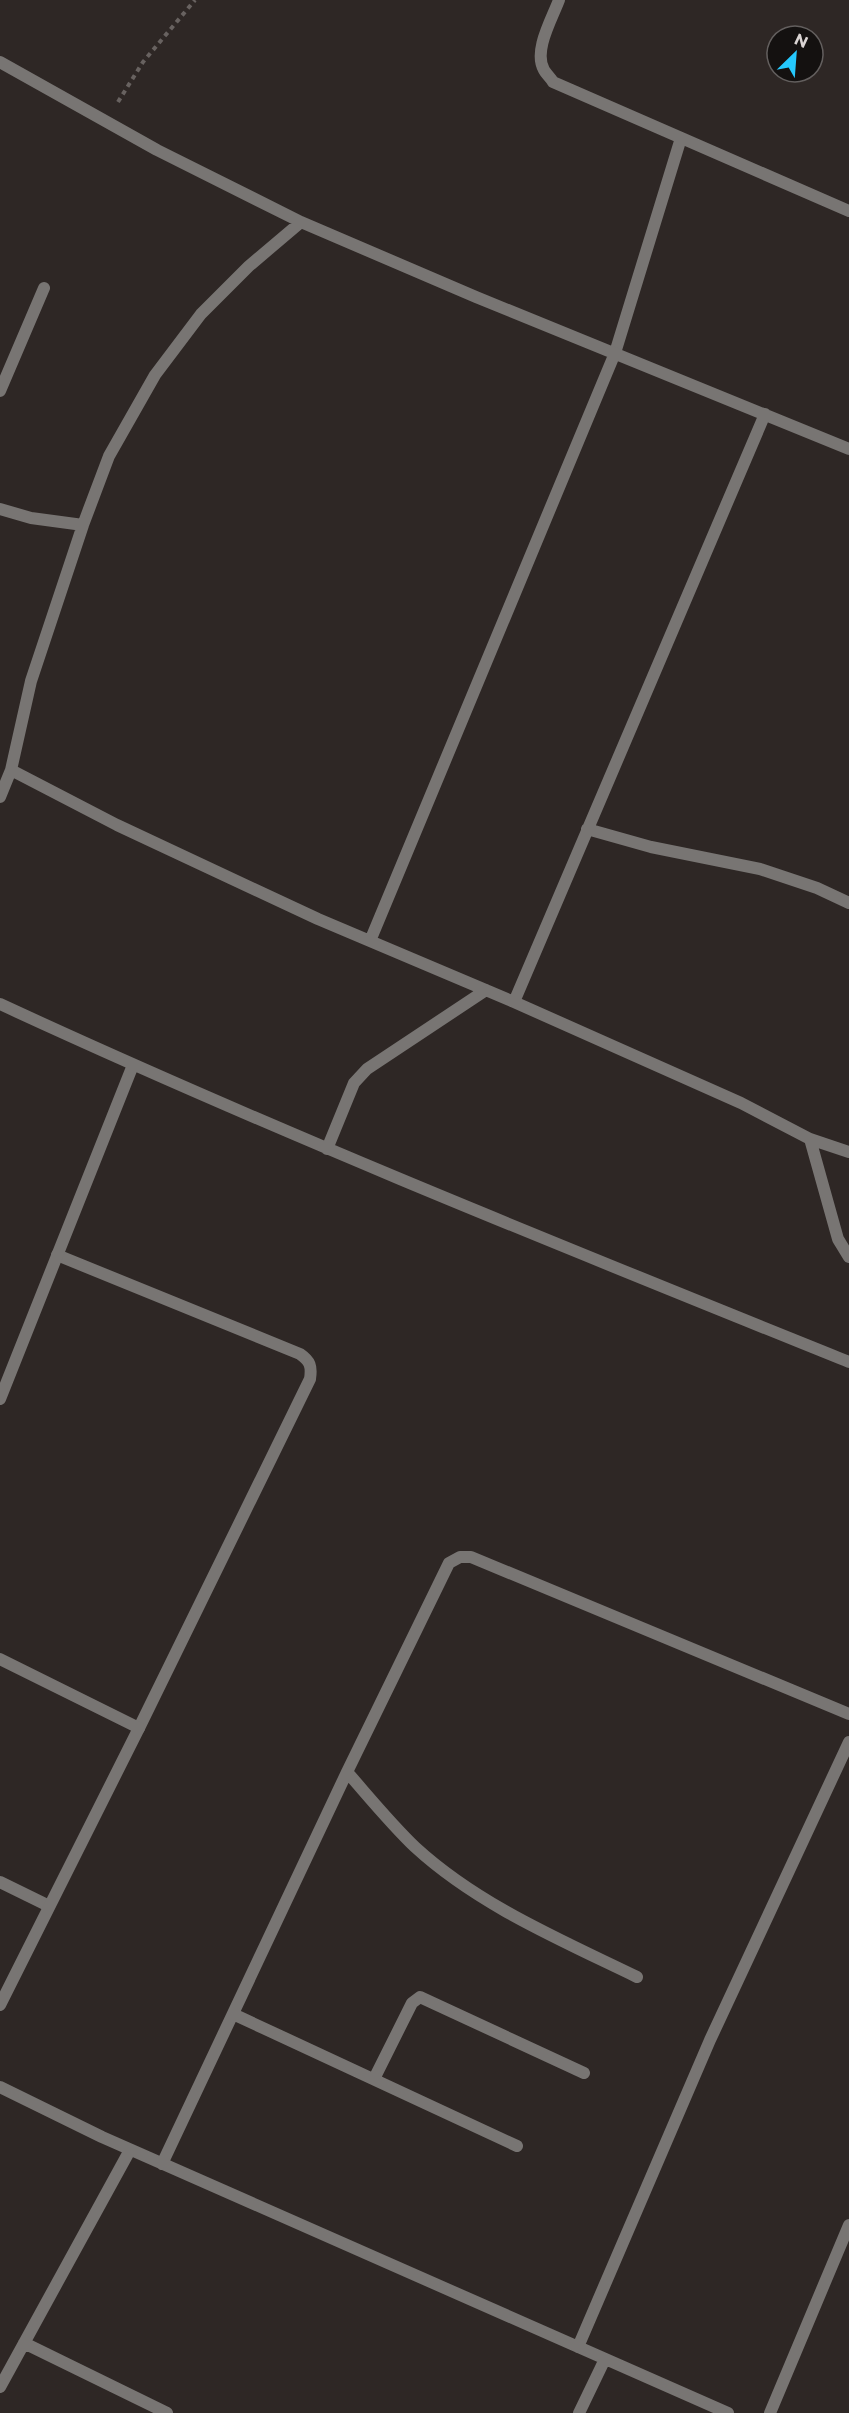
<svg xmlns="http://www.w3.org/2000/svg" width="849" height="2413" viewBox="0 0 849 2413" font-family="Montserrat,sans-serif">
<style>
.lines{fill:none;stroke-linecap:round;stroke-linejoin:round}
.path{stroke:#686260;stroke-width:4;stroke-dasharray:4.5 4.5;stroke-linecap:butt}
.service{stroke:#787573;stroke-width:12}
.minor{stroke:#787573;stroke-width:12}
</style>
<rect width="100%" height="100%" fill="#2e2725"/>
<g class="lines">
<path class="path" d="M 118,102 L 143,62 L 195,0"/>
<path class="service" d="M 559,0 C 552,19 533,51 544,70 C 546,74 551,78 553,82 L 849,211
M 615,353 L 681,138
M 0,391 L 44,288
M 57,1255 L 300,1354 C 310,1361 312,1366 310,1379 L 139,1728
M 0,1882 L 49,1906"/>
<path class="minor" d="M 0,62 L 157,150 L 301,222 L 476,297 L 849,449
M 0,509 L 31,518 L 83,525
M 11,770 L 117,825 L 318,919 L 514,1002 L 741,1103 L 810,1139 L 849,1152
M 0,797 L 11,770 L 31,681 L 83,525 L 109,456 L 155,375 L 201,314 L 249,266 L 301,222
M 587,829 L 651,847 L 760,869 L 817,888 L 849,903
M 370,941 L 615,353
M 514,1002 L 765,414
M 0,1004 C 279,1133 564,1247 849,1362
M 810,1139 L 838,1239 L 849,1257
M 327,1149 L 354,1083 L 367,1069 L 486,990
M 0,1399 L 133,1065
M 0,1659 L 139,1728 L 0,2005
M 347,1772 C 369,1797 391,1824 415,1847 C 478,1905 561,1940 637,1977
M 233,2014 L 517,2146
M 374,2079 L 412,2003 L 420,1997 L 584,2073
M 0,2087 L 102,2137 L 728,2413
M 162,2164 L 347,1772 L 449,1563 L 460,1557 L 471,1557 L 849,1714
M 24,2343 L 167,2413
M 578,2347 L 710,2040 L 849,1742
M 0,2387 L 130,2150
M 579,2413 L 605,2359
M 770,2413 L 849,2225"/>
</g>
<g transform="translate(795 54) rotate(25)"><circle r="28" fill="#141110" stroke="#635f5e" stroke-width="1.5"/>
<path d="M0-4.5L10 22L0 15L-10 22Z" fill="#25c9fe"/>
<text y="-9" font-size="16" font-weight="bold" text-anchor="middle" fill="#dad4d3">N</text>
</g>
</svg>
